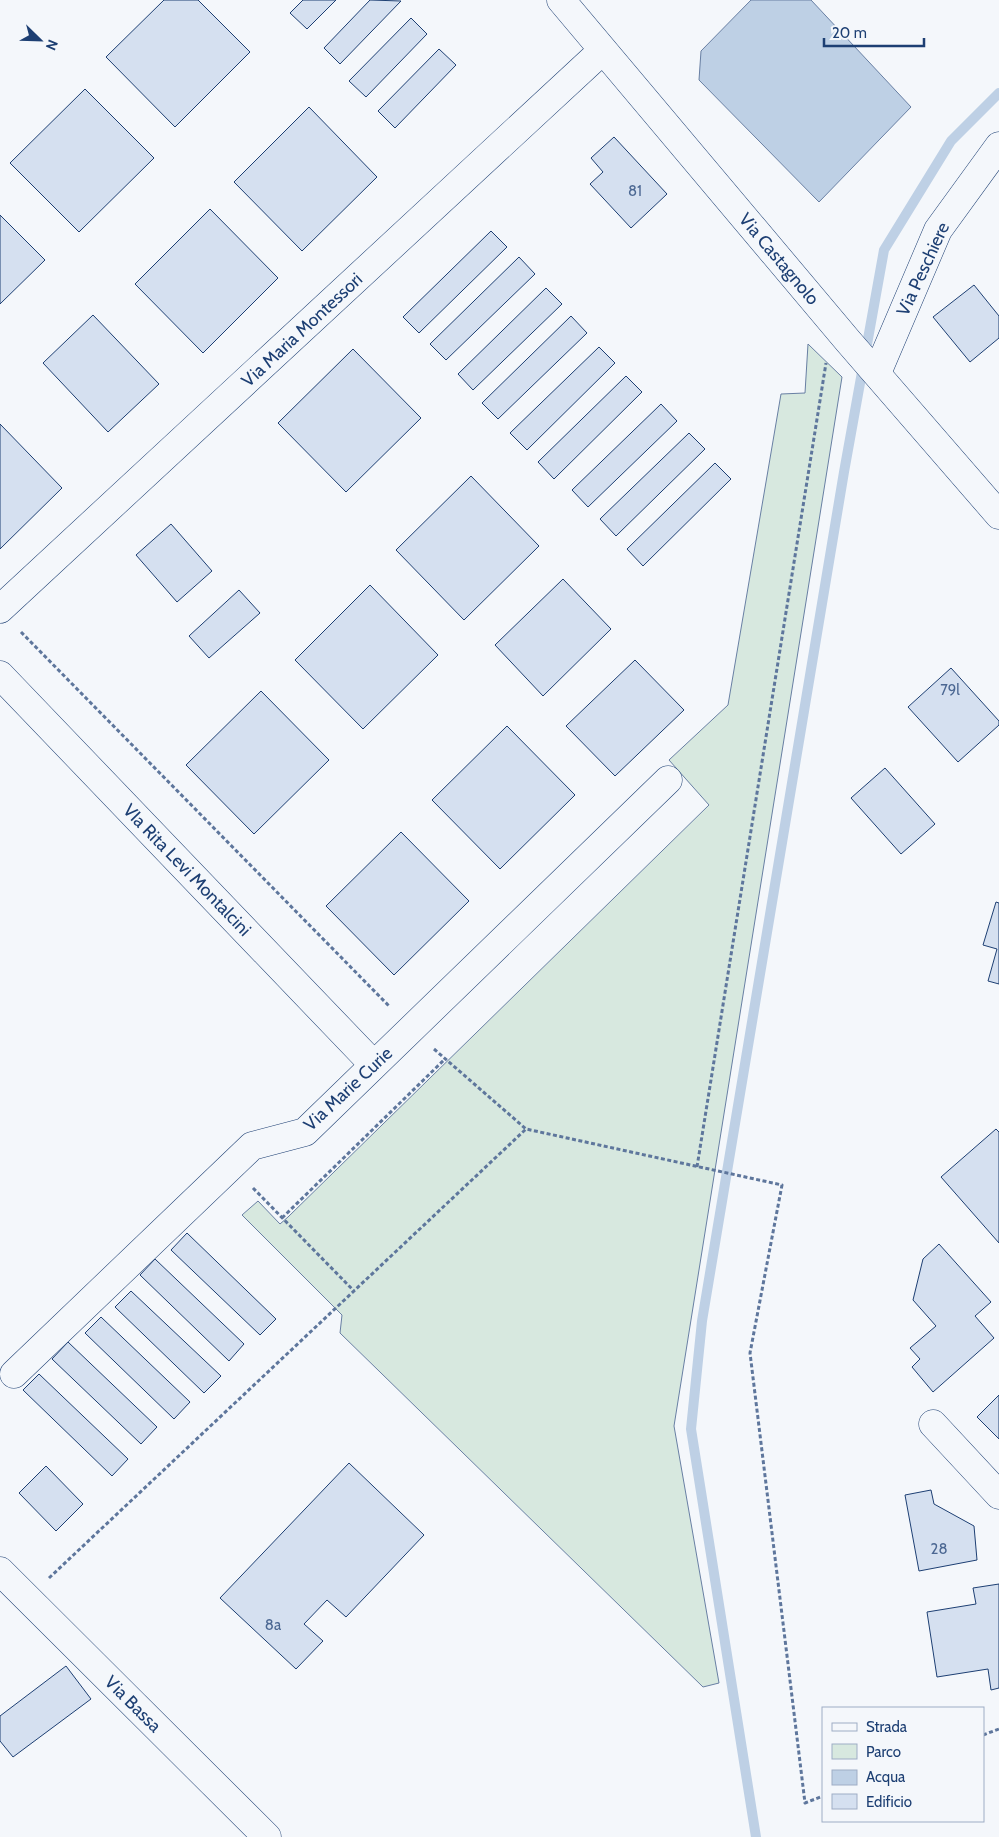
<svg xmlns="http://www.w3.org/2000/svg" width="999" height="1837" viewBox="0 0 999 1837" font-family="Cabin,sans-serif">
<style>
.green{fill:#d7e8df;stroke:#687fa3}
.water{fill:#bed0e5;stroke:#687fa3}
.lines{fill:none;stroke-linecap:round;stroke-linejoin:round}
.stream{stroke:#bed0e5;stroke-width:10}
.building{fill:#d5e0f0;stroke:#1d3f73}
.minor-casing{stroke:#1d3f73;stroke-width:29}
.path{stroke:#5e769c;stroke-width:3;stroke-dasharray:4 2.5;stroke-linecap:butt}
.minor{stroke:#f4f7fb;stroke-width:28}
.labels{text-anchor:middle;dominant-baseline:central;stroke-width:4;stroke-linejoin:round;paint-order:stroke}
.number-label{font-size:15px;fill:#4b6792}
.street-label{font-size:18px;fill:#1d3f73;stroke:#f4f7fb}
</style>
<rect width="100%" height="100%" fill="#f4f7fb"/>
<path class="green" d="M 808,344 L 842,377 L 674,1426 L 719,1683 L 703,1687 L 340,1333 L 342,1315 L 242,1215 L 258,1201 L 280,1224 L 288,1217 L 709,805 L 669,760 L 728,705 L 781,394 L 805,393 Z"/>
<path class="water" d="M 751,0 L 811,0 L 911,107 L 819,202 L 699,80 L 701,51 Z"/>
<g class="lines">
<path class="stream" d="M 756,1837 L 691,1429 L 702,1321 L 844,472 L 884,250 L 951,141 L 999,93"/>
</g>
<path class="building" d="M 164,0 L 198,0 L 250,52 L 175,127 L 106,57 Z
M 303,0 L 336,0 L 307,29 L 290,13 Z
M 370,0 L 401,1 L 340,64 L 324,48 Z
M 411,18 L 427,34 L 366,97 L 349,81 Z
M 439,49 L 456,65 L 395,128 L 378,111 Z
M 85,89 L 154,158 L 79,232 L 10,163 Z
M 309,107 L 377,177 L 302,251 L 234,182 Z
M 614,137 L 667,194 L 631,228 L 590,184 L 603,172 L 591,158 Z
M 210,209 L 278,278 L 203,353 L 135,284 Z
M 0,215 L 45,260 L 0,304 Z
M 491,231 L 507,247 L 419,333 L 403,317 Z
M 519,257 L 535,274 L 446,360 L 430,344 Z
M 974,285 L 999,316 L 999,338 L 970,362 L 933,317 Z
M 546,288 L 562,304 L 473,390 L 458,374 Z
M 93,315 L 159,384 L 108,432 L 43,363 Z
M 571,316 L 587,333 L 498,419 L 482,403 Z
M 599,347 L 615,363 L 527,450 L 510,433 Z
M 353,349 L 421,418 L 346,492 L 278,423 Z
M 626,376 L 642,392 L 554,479 L 538,462 Z
M 661,404 L 677,421 L 588,507 L 572,490 Z
M 0,424 L 62,488 L 0,549 Z
M 689,433 L 705,449 L 616,536 L 600,519 Z
M 715,463 L 731,479 L 643,566 L 627,549 Z
M 471,476 L 539,546 L 464,620 L 396,550 Z
M 171,524 L 212,571 L 177,602 L 136,555 Z
M 563,579 L 611,629 L 543,696 L 495,645 Z
M 370,585 L 438,655 L 363,729 L 295,660 Z
M 239,590 L 260,613 L 209,658 L 189,636 Z
M 635,660 L 684,710 L 615,776 L 566,726 Z
M 951,668 L 999,721 L 999,725 L 958,762 L 908,707 Z
M 261,691 L 329,760 L 254,834 L 186,765 Z
M 507,726 L 575,795 L 500,869 L 432,800 Z
M 885,768 L 935,824 L 901,854 L 851,798 Z
M 401,832 L 469,901 L 394,975 L 326,906 Z
M 996,902 L 999,903 L 999,984 L 988,981 L 997,949 L 983,945 Z
M 996,1129 L 999,1132 L 999,1243 L 941,1177 Z
M 187,1233 L 276,1319 L 260,1335 L 171,1250 Z
M 939,1244 L 991,1302 L 975,1316 L 994,1338 L 933,1392 L 912,1367 L 920,1359 L 910,1348 L 936,1326 L 913,1300 L 923,1259 Z
M 155,1259 L 244,1344 L 229,1361 L 140,1275 Z
M 131,1291 L 221,1376 L 204,1393 L 115,1307 Z
M 101,1317 L 190,1402 L 174,1419 L 85,1333 Z
M 68,1342 L 157,1427 L 141,1444 L 52,1359 Z
M 39,1374 L 128,1459 L 112,1476 L 23,1390 Z
M 999,1395 L 999,1439 L 977,1417 Z
M 349,1463 L 424,1535 L 346,1617 L 327,1600 L 304,1624 L 323,1641 L 296,1669 L 220,1598 Z
M 46,1466 L 83,1504 L 56,1531 L 19,1493 Z
M 931,1490 L 934,1504 L 974,1526 L 977,1560 L 919,1571 L 905,1495 Z
M 999,1584 L 999,1688 L 991,1690 L 988,1669 L 937,1677 L 927,1612 L 976,1604 L 973,1588 Z
M 66,1666 L 91,1699 L 13,1757 L 0,1741 L 0,1716 Z"/>
<g class="lines">
<defs>
<path id="minor" d="M 561,0 L 848,341 L 999,515
M 877,373 L 938,230 L 999,146
M 0,609 L 603,50
M 0,675 L 374,1065
M 14,1374 L 252,1146 L 305,1132 L 668,780
M 933,1424 L 999,1495
M 0,1571 L 267,1837"/>
</defs>
<use href="#minor" class="minor-casing"/>
<path class="path" d="M 21,632 L 390,1007
M 434,1049 L 526,1129 L 782,1185 L 750,1353 L 805,1803 L 823,1796
M 697,1167 L 826,363
M 253,1188 L 354,1291
M 282,1218 L 445,1059
M 49,1578 L 526,1129
M 983,1735 L 999,1729"/>
<use href="#minor" class="minor"/>
</g>
<g class="labels">
<g class="number-label">
<text x="635" y="191">81</text>
<text x="950" y="690">79l</text>
<text x="939" y="1549">28</text>
<text x="273" y="1625">8a</text>
</g>
<g class="street-label">
<text transform="translate(779 259) rotate(50)">Via Castagnolo</text>
<text transform="translate(923 269) rotate(-65)">Via Peschiere</text>
<text transform="translate(302 330) rotate(-43)">Via Maria Montessori</text>
<text transform="translate(187 870) rotate(46)">VIa Rita Levi Montalcini</text>
<text transform="translate(348 1089) rotate(-43)">Via Marie Curie</text>
<text transform="translate(133 1704) rotate(45)">Via Bassa</text>
</g>
</g>
<rect x="822" y="1707" width="162" height="115" fill="#f4f7fb" stroke="#9eadc5"/>
<rect x="832" y="1723" width="25" height="8" fill="#f4f7fb" stroke="#9eadc5"/>
<text x="866" y="1732" font-size="15" fill="#1d3f73">Strada</text>
<rect x="832" y="1744" width="25" height="15" fill="#d7e8df" stroke="#9eadc5"/>
<text x="866" y="1757" font-size="15" fill="#1d3f73">Parco</text>
<rect x="832" y="1770" width="25" height="15" fill="#bed0e5" stroke="#9eadc5"/>
<text x="866" y="1782" font-size="15" fill="#1d3f73">Acqua</text>
<rect x="832" y="1794" width="25" height="15" fill="#d5e0f0" stroke="#9eadc5"/>
<text x="866" y="1807" font-size="15" fill="#1d3f73">Edificio</text>
<g transform="translate(40 40) rotate(113)" stroke="#f4f7fb" stroke-width="4" paint-order="stroke">
<path d="M0-4L9 19L0 12L-9 19Z" fill="#1d3f73"/>
<text y="-8" font-size="14" font-weight="bold" text-anchor="middle" fill="#1d3f73">N</text>
</g>
<path d="M824 38v8h100v-8" fill="none" stroke="#1d3f73" stroke-width="2.5"/>
<text x="832" y="38" font-size="15" fill="#1d3f73" stroke="#f4f7fb" stroke-width="4" paint-order="stroke">20 m</text>
</svg>
